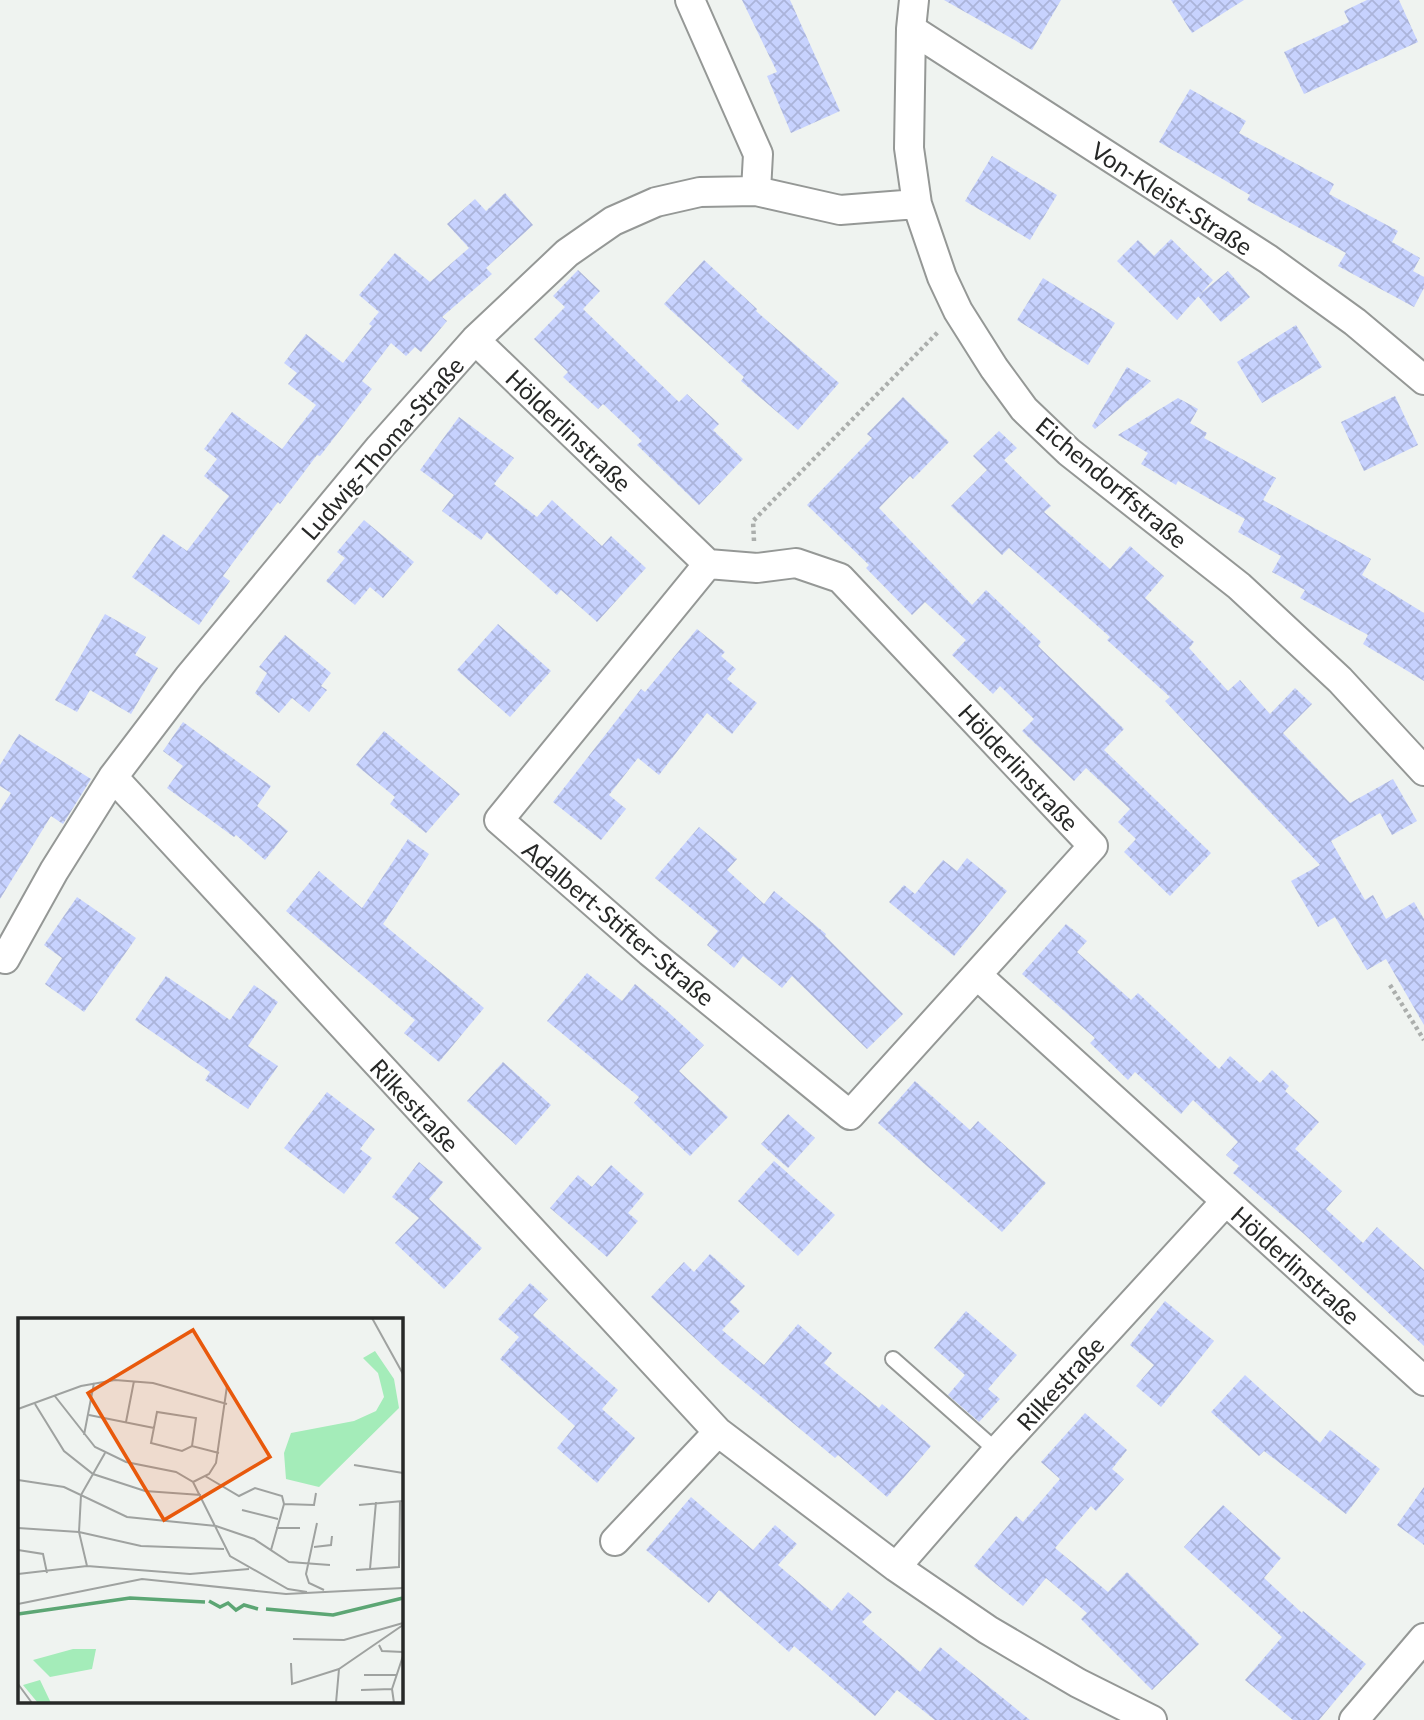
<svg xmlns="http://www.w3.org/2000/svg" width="1424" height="1720" viewBox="0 0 1424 1720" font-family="Lato,sans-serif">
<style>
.building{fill:url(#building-cross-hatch)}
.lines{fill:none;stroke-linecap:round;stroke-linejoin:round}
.service-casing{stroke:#959896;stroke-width:18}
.minor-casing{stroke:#959896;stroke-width:32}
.path{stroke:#abaeac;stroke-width:4.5;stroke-dasharray:3.5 3.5;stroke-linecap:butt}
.service{stroke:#fff;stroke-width:14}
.minor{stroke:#fff;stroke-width:28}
.labels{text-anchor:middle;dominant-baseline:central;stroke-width:5;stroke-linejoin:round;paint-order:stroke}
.street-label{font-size:24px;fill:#272827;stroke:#fff}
.inset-river{fill:none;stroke:#5ca674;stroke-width:3.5}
.inset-road{fill:none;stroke:#9fa2a0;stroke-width:2}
.view{fill:#e8590c;fill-opacity:0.15;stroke:#e8590c;stroke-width:3.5}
.inset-edge{fill:none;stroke:#272827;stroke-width:3.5}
</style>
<defs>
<pattern id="building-cross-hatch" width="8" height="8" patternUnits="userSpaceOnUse" patternTransform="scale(1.75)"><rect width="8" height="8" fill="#c7d2fe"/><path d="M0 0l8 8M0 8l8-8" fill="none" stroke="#abb4da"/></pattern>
</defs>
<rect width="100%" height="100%" fill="#eff3f0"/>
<path class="building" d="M 742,0 L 790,0 L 840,111 L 791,133 L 767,76 L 777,72 Z
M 944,0 L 1061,0 L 1032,50 Z
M 1171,0 L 1244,0 L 1192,33 Z
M 1367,0 L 1399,0 L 1418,42 L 1304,94 L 1284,52 L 1349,22 L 1344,11 Z
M 1190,89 L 1246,121 L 1239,133 L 1334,184 L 1329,194 L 1398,231 L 1392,242 L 1420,258 L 1413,271 L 1424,277 L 1424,288 L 1414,307 L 1338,266 L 1346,253 L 1247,200 L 1250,195 L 1159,142 Z
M 992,156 L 1057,195 L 1030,240 L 965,201 Z
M 505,193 L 533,225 L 486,268 L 492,274 L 442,317 L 447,321 L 421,352 L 415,347 L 406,356 L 391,343 L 362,381 L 372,389 L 320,456 L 317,455 L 280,504 L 278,502 L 223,576 L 230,581 L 199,625 L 132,577 L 163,534 L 187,551 L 229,496 L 204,476 L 217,459 L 204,449 L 232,412 L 282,449 L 316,405 L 288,384 L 297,373 L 284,363 L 306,334 L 343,363 L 372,326 L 369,324 L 379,312 L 359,295 L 395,253 L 430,282 L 469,248 L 447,224 L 475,199 L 486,211 Z
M 1171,239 L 1213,280 L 1177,320 L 1117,261 L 1138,240 L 1154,256 Z
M 704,260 L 757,309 L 756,311 L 839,383 L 798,430 L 741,381 L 744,377 L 664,304 Z
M 578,270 L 600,291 L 583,309 L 679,402 L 687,394 L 719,424 L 713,430 L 743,459 L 699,505 L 637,445 L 642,441 L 603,404 L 598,409 L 563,377 L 568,372 L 534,339 L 565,307 L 553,296 Z
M 1228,271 L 1250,297 L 1221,322 L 1198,296 Z
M 1043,278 L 1115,323 L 1088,365 L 1017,320 Z
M 1296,325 L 1322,367 L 1262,403 L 1237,362 Z
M 1127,367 L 1151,381 L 1095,429 L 1092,426 Z
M 1395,396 L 1418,445 L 1364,471 L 1341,422 Z
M 903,397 L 949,442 L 913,479 L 910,476 L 879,508 L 972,605 L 986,590 L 1041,642 L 1038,646 L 1124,729 L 1104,750 L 1211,853 L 1170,896 L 1124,852 L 1136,839 L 1118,822 L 1130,809 L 1086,768 L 1074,781 L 1022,731 L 1034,719 L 1000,686 L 993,694 L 952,655 L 966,640 L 925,602 L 912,615 L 866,568 L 869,565 L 807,505 L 872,438 L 867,434 Z
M 1178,398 L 1198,409 L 1190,423 L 1207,433 L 1204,438 L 1276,478 L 1263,500 L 1371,559 L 1362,575 L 1424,613 L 1424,681 L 1363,644 L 1368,635 L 1300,598 L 1305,590 L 1272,572 L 1281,556 L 1238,532 L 1245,519 L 1178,481 L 1176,485 L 1141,464 L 1148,453 L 1118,435 Z
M 459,417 L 514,458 L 494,484 L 537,517 L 552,500 L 602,546 L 611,536 L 646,568 L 597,622 L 561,590 L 557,595 L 487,532 L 481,540 L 442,511 L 454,495 L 420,470 Z
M 999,431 L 1017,448 L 1004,460 L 1051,506 L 1044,512 L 1110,569 L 1130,546 L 1164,576 L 1145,598 L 1194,642 L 1189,648 L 1228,691 L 1240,680 L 1270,714 L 1295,688 L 1312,704 L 1283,733 L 1350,803 L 1393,779 L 1417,821 L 1392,835 L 1380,813 L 1331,841 L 1365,900 L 1373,895 L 1386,919 L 1414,902 L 1424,919 L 1424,1025 L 1386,959 L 1367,970 L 1335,917 L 1318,927 L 1291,881 L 1320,865 L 1165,701 L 1170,697 L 1107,640 L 1110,637 L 1009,548 L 1002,555 L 951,506 L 987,470 L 973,456 Z
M 364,520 L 414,562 L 383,598 L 370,587 L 355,605 L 326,581 L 345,558 L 337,552 Z
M 105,614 L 146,637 L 135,655 L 158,668 L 131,714 L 90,690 L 77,712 L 55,700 Z
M 498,624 L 551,671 L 510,717 L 457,670 Z
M 697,629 L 725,652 L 721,656 L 736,669 L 727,679 L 757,703 L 732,734 L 707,713 L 659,775 L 638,758 L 609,795 L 626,809 L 601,840 L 553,802 L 641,689 L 645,692 Z
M 285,635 L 331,673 L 321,686 L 327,690 L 309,712 L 292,698 L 279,713 L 255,693 L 267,673 L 259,667 Z
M 183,722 L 271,786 L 257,806 L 288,831 L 265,860 L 236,835 L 234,837 L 167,788 L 183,766 L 163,751 Z
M 384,731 L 460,794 L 426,833 L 390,804 L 395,797 L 356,765 Z
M 19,734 L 91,779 L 63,824 L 51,816 L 0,899 L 0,810 L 11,793 L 0,786 L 0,765 Z
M 699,827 L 737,859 L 727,870 L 764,904 L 774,891 L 826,934 L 825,936 L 903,1014 L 867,1049 L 792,976 L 782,988 L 743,956 L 734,968 L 707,945 L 718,931 L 655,878 Z
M 408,839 L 429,854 L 383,924 L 484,1008 L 439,1062 L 404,1033 L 415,1020 L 286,911 L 319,871 L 362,908 Z
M 967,858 L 1007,891 L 954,956 L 889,902 L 904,885 L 915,894 L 943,860 L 957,871 Z
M 77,897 L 136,938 L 84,1012 L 45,984 L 62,958 L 44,945 Z
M 1066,924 L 1087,941 L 1077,952 L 1131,1000 L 1138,993 L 1219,1069 L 1230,1056 L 1260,1083 L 1272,1070 L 1289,1086 L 1285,1091 L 1319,1122 L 1295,1149 L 1342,1191 L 1326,1209 L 1363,1243 L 1377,1227 L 1424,1270 L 1424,1346 L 1304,1234 L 1233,1173 L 1239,1166 L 1226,1155 L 1238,1142 L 1193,1100 L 1181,1114 L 1135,1072 L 1128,1080 L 1090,1043 L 1095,1038 L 1022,974 Z
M 587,973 L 622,1001 L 635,984 L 666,1010 L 704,1045 L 679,1071 L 728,1117 L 690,1156 L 634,1103 L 639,1097 L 547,1021 Z
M 166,976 L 230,1020 L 254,985 L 278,1002 L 248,1046 L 278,1066 L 248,1109 L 205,1080 L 210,1072 L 135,1020 Z
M 503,1062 L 551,1105 L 516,1145 L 467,1101 Z
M 915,1081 L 970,1130 L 978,1121 L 1046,1183 L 1002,1232 L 878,1123 Z
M 327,1092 L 375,1129 L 360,1149 L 372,1158 L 344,1194 L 284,1148 Z
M 788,1114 L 815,1138 L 788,1168 L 761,1144 Z
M 774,1161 L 835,1215 L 798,1256 L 738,1201 Z
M 419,1162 L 443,1182 L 429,1199 L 482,1248 L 444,1289 L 395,1243 L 419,1218 L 392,1197 Z
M 611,1165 L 644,1194 L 628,1213 L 638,1221 L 607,1257 L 550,1208 L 578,1175 L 592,1187 Z
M 710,1254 L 745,1286 L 730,1302 L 740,1311 L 722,1330 L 764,1365 L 798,1324 L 832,1353 L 824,1363 L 879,1408 L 882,1404 L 931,1446 L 887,1497 L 838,1455 L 835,1458 L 722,1364 L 651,1297 L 684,1262 L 694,1272 Z
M 530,1283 L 548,1299 L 533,1315 L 618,1390 L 602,1409 L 635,1438 L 597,1483 L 557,1448 L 575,1426 L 500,1359 L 519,1337 L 498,1319 Z
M 1165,1301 L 1214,1341 L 1161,1407 L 1136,1386 L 1154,1365 L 1130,1345 Z
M 966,1311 L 1017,1355 L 988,1389 L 1000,1399 L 979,1422 L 948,1395 L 965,1375 L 934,1348 Z
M 1245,1375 L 1320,1443 L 1330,1430 L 1380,1469 L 1346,1514 L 1264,1451 L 1259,1456 L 1211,1412 Z
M 1085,1413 L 1127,1450 L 1112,1469 L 1124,1479 L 1096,1511 L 1091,1506 L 1055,1548 L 1108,1592 L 1127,1572 L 1199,1644 L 1152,1690 L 1081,1619 L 1087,1613 L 1046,1578 L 1023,1606 L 974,1566 L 1016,1516 L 1023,1522 L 1060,1479 L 1041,1462 Z
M 1424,1487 L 1424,1545 L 1397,1525 Z
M 691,1497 L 753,1550 L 775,1525 L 797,1544 L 778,1565 L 832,1611 L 848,1592 L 872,1612 L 862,1622 L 920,1672 L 940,1647 L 1030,1720 L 935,1720 L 897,1690 L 875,1716 L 794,1646 L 789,1652 L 719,1590 L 709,1603 L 646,1550 Z
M 1223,1505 L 1281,1558 L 1264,1578 L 1302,1613 L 1303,1611 L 1366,1664 L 1319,1720 L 1293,1720 L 1245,1680 L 1282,1637 L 1184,1547 Z"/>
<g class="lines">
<defs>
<path id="service" d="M 893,1359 L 997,1451"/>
<path id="minor" d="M 690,0 L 758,154 L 756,191
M 914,0 L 911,29 L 909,148 L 917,204 L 942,277 L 958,311 L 994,368 L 1024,409 L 1069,452 L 1239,586 L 1340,680 L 1424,771
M 911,29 L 1268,259 L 1355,322 L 1424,380
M 475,340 L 708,564 L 757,568 L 796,563 L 840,578 L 1093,846 L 850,1115 L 650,952 L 499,820 L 708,564
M 113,777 L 718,1432 L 896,1567 L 988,1630 L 1078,1683 L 1152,1720
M 5,959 L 54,871 L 113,777 L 189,677 L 380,447 L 475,340 L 567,253 L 613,221 L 656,202 L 700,192 L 756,191 L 840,210 L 917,204
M 977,975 L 1424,1381
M 615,1541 L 718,1432
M 896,1567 L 997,1451 L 1226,1201
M 1354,1720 L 1424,1638"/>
</defs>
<use href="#service" class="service-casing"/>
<use href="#minor" class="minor-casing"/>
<path class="path" d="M 754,541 L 753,521 L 938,332
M 1390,985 L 1424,1040"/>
<use href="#service" class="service"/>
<use href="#minor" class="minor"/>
</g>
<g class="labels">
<g class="street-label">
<text transform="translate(1172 198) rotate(33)">Von-Kleist-Straße</text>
<text transform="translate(569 430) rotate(44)">Hölderlinstraße</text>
<text transform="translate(382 448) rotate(-49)">Ludwig-Thoma-Straße</text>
<text transform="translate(1112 482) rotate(40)">Eichendorffstraße</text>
<text transform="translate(1019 767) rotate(47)">Hölderlinstraße</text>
<text transform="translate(619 923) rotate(40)">Adalbert-Stifter-Straße</text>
<text transform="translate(415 1105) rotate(47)">Rilkestraße</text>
<text transform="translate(1296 1265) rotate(42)">Hölderlinstraße</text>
<text transform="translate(1060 1383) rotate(-48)">Rilkestraße</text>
</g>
</g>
<g transform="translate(18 1318)">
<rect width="385" height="385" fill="#eff3f0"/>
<path d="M 22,362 L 32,383 L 33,385 L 20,385 L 5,367 Z" fill="#a4ecb9"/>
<path d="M 357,33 L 376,61 L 381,90 L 301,169 L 268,161 L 266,135 L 273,115 L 336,103 L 358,93 L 366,79 L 360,55 L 345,40 Z" fill="#a4ecb9"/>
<path d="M 55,331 L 78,331 L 74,351 L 32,359 L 15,342 Z" fill="#a4ecb9"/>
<path class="inset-river" d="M 191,283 L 202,289 L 210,285 L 218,292 L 226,287 L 240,291M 248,291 L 315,297 L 385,280M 0,296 L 112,280 L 187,284"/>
<path class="inset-road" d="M 354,0 L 385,56M 36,77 L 77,129 L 108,144 L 158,154 L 175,164 L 212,238 L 270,271 L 289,274M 17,86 L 46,133 L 75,156 L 127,173 L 183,177M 0,91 L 63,68 L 97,62 L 135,65 L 209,86M 71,97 L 136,110M 108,104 L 116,63M 66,117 L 76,65M 174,128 L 178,100 L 139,94 L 133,125 L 164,133 L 174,128 L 201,135M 336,147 L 385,155M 187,158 L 221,178 L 237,170 L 264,178 L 266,186 L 253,232M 0,162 L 46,169 L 109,199 L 198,208 L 236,221 L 271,244 L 312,247M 175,164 L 191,156 L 198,145 L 209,68M 266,186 L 296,187 L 298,175M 341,187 L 385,183M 224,192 L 260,201M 299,205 L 288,256 L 291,265 L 306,272M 0,210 L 61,214 L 123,228 L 206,231M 258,210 L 282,210M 296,229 L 313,227 L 314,218M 0,232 L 25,236 L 29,255M 69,248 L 61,214 L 63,177 L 87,135M 352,251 L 358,184M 338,252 L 381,249 L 382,183M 0,256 L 69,248 L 172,256 L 231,251M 0,286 L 124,261 L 268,276 L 385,270M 275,321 L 326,322 L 385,305M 361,327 L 364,333 L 385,334M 273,345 L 274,366 L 321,351M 346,357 L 379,357M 0,366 L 14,385M 343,372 L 374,371M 318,385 L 321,351 L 385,307M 376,385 L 374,371 L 385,338"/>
<path class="view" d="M 175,12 L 252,139 L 146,202 L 70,75 Z"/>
<rect width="385" height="385" class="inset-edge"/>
</g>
</svg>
